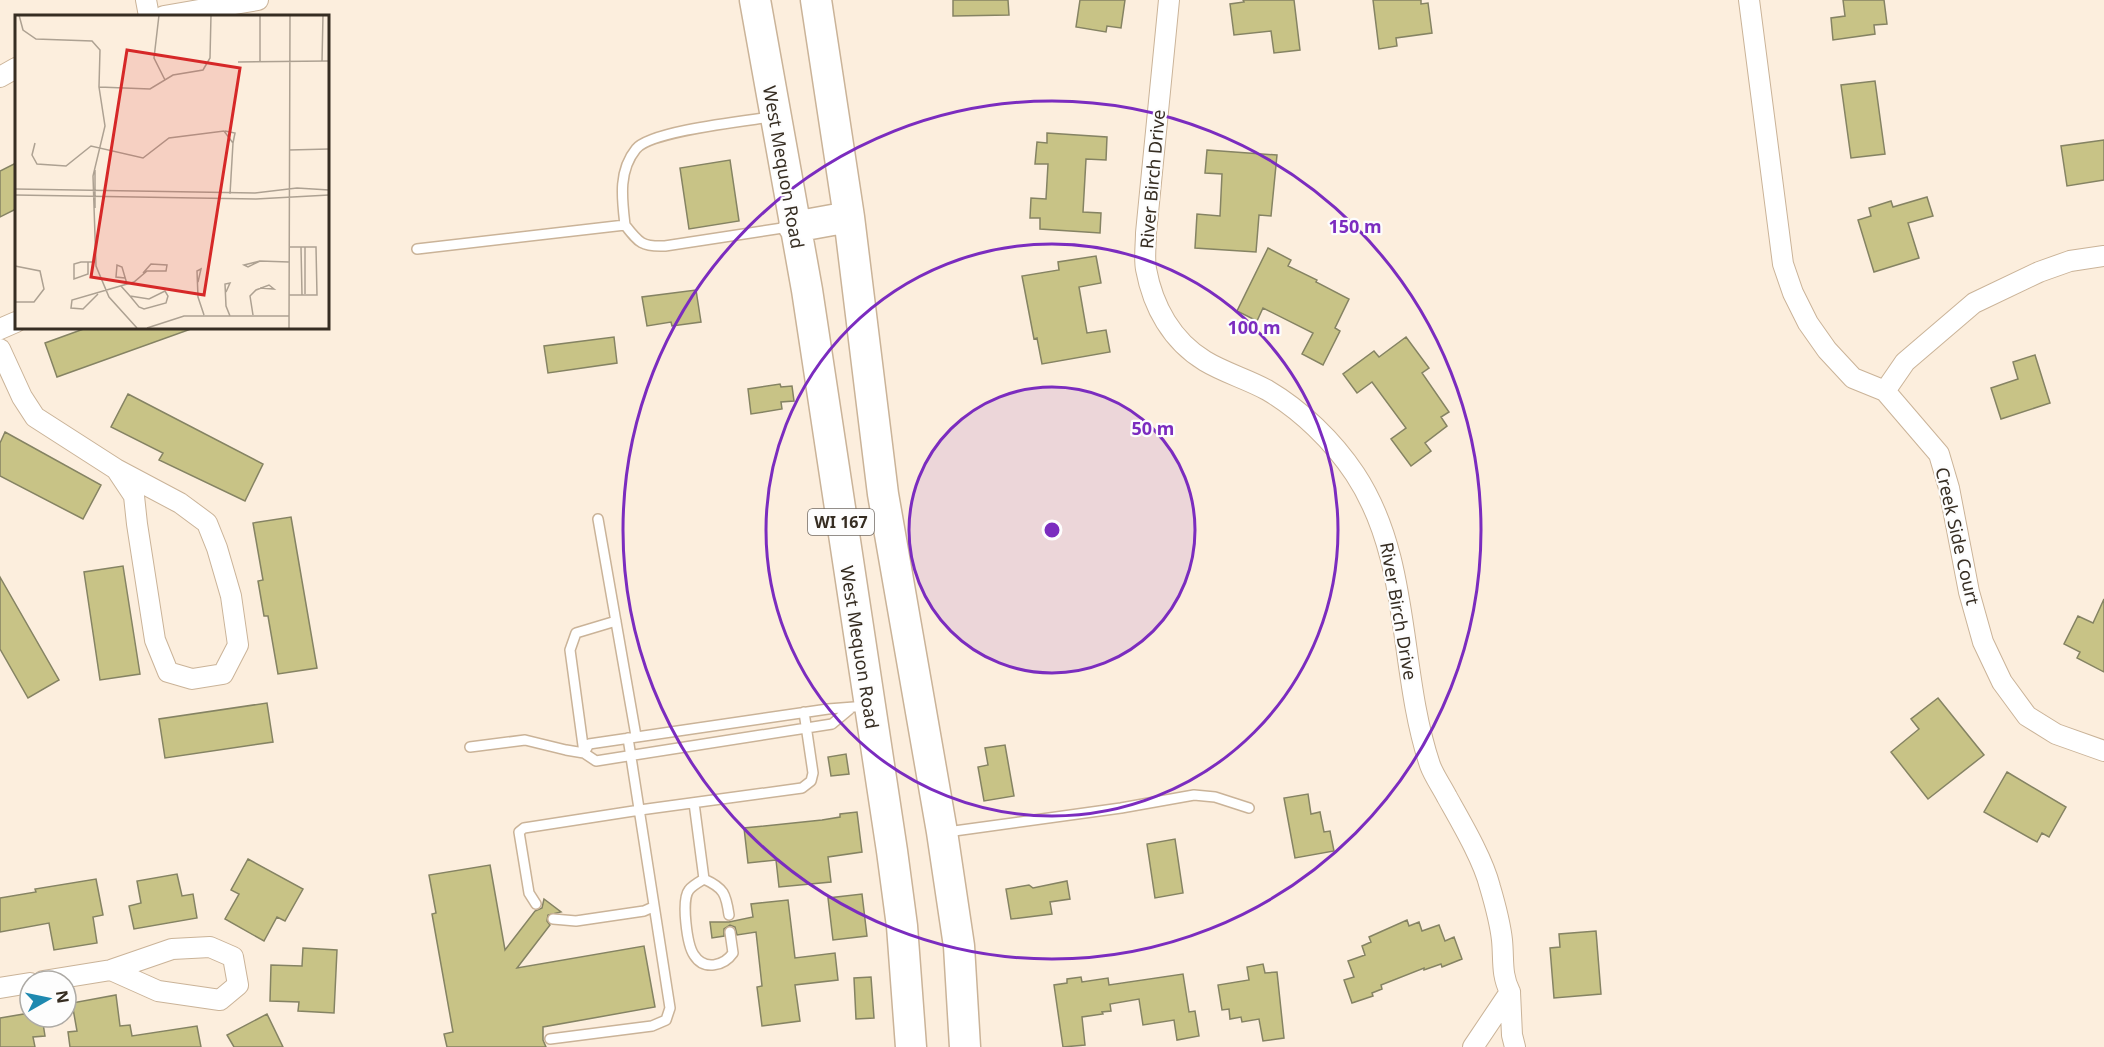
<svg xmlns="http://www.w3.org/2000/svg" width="2104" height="1047" viewBox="0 0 2104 1047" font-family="'Noto Sans',sans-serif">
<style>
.building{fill:#c8c386;stroke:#858363;stroke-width:1.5}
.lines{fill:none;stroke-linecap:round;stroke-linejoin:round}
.lane-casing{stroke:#cab398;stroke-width:12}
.street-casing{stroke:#cab398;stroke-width:22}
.primary-casing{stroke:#cab398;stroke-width:33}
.lane{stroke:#fff;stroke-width:9}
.street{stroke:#fff;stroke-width:20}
.primary{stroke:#fff;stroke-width:30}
.ring{fill:none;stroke:#7b2cbf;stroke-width:3}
.labels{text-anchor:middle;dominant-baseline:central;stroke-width:4.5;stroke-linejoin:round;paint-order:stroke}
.shield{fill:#fdfdfd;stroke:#726b64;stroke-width:1.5}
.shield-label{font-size:16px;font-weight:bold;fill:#362d22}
.street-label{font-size:18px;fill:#362d22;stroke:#fdfdfd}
.inset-road{fill:none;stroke:#ada192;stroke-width:1.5}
.view{fill:#d62828;fill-opacity:0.15;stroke:#d62828;stroke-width:3}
.inset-edge{fill:none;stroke:#362d22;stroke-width:3}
.centre{fill:#7b2cbf;stroke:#fdfdfd;stroke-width:3}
.ring-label{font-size:18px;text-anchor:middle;font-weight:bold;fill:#7b2cbf;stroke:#fdfdfd;stroke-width:4.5;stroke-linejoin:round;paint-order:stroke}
</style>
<rect width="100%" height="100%" fill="#fceedd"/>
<path class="building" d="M 953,0 L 1008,0 L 1009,15 L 953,16 Z
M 1080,0 L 1125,0 L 1121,28 L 1107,26 L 1106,32 L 1076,27 Z
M 1243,0 L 1294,0 L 1300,50 L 1274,53 L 1271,31 L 1234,35 L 1230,4 L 1244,2 Z
M 1373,0 L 1421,0 L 1421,4 L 1428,3 L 1432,33 L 1396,38 L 1397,46 L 1379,49 Z
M 1843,0 L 1884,0 L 1887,24 L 1874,25 L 1875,34 L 1833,40 L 1831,18 L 1845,16 Z
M 1875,81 L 1885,154 L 1851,158 L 1841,85 Z
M 1047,133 L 1107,137 L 1106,160 L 1086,159 L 1083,212 L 1101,213 L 1100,233 L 1040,229 L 1040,218 L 1030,218 L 1031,198 L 1046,199 L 1048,164 L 1035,164 L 1037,142 L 1047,143 Z
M 2104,140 L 2104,180 L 2067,186 L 2061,146 Z
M 1207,150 L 1277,155 L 1271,216 L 1259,215 L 1256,252 L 1195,248 L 1197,214 L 1220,216 L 1222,174 L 1205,173 Z
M 730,160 L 739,221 L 689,229 L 680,168 Z
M 16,163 L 16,209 L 0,217 L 0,171 Z
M 1927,197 L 1933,216 L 1908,223 L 1919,258 L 1874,272 L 1858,220 L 1871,216 L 1869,208 L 1891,201 L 1893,207 Z
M 1268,248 L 1291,260 L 1288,266 L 1317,280 L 1316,282 L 1349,299 L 1335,328 L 1340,331 L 1323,365 L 1302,354 L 1313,333 L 1263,308 L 1257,321 L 1237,311 Z
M 1096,256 L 1101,283 L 1079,287 L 1087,333 L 1106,330 L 1110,352 L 1042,364 L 1037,338 L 1034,339 L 1022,276 L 1059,270 L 1058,262 Z
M 696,290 L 701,322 L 672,326 L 671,322 L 647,326 L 642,297 Z
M 89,327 L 191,327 L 191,329 L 57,377 L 45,343 Z
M 614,337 L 617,363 L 548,373 L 544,346 Z
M 1406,337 L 1429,368 L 1422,373 L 1449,412 L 1441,417 L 1447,426 L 1425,443 L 1431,451 L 1411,466 L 1391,439 L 1406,428 L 1372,382 L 1357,393 L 1343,374 L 1374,351 L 1379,357 Z
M 2035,355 L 2050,403 L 2001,419 L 1991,388 L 2018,379 L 2013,362 Z
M 780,384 L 781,387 L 792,386 L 794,401 L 781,402 L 782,409 L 751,414 L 748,389 Z
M 128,394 L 263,464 L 245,501 L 159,460 L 163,453 L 111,427 Z
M 5,432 L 101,485 L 83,519 L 0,476 L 0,443 Z
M 291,517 L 317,668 L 278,674 L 268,616 L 264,616 L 258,581 L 263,580 L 253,523 Z
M 123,566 L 140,674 L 100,680 L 84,572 Z
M 0,577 L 59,680 L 28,698 L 0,649 Z
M 2104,599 L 2104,672 L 2077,658 L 2080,652 L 2064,644 L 2078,616 L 2093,623 Z
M 1938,698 L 1984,755 L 1928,799 L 1891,752 L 1919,729 L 1911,719 Z
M 267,703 L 273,742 L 165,758 L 159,719 Z
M 1005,745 L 1014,796 L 984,801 L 978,767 L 988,765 L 985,748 Z
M 846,754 L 849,774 L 831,776 L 828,757 Z
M 2007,772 L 2066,807 L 2049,837 L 2042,833 L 2037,842 L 1984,812 Z
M 1308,794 L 1311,814 L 1320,812 L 1324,832 L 1330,831 L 1334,851 L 1295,858 L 1284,798 Z
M 857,812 L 862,852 L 828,857 L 831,882 L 779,887 L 776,860 L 748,863 L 744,828 L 822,820 L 840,817 L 840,814 Z
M 1175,839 L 1183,893 L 1155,898 L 1147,844 Z
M 248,859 L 303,889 L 285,921 L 277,917 L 264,941 L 225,919 L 239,894 L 231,890 Z
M 490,865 L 505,950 L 535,911 L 542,908 L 544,899 L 561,912 L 548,915 L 547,921 L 550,925 L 517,968 L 644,946 L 655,1007 L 543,1027 L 543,1040 L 546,1047 L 447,1047 L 444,1034 L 453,1032 L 432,914 L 436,913 L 429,875 Z
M 177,874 L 182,896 L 193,894 L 197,918 L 134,929 L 129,906 L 141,903 L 137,881 Z
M 96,879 L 103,915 L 93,917 L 97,943 L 54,950 L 49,923 L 0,932 L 0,898 L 36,892 L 35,889 Z
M 1067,881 L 1070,899 L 1050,902 L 1052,914 L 1011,919 L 1006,889 L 1029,885 L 1033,888 Z
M 862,894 L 867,936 L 833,940 L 828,898 Z
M 788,900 L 795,958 L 835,953 L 838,980 L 795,985 L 800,1021 L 762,1026 L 757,987 L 762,986 L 756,932 L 737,935 L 735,927 L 730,925 L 724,929 L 724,936 L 712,938 L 710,922 L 729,922 L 753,917 L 751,904 Z
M 1407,920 L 1409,926 L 1419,922 L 1422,931 L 1439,925 L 1445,941 L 1454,937 L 1462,959 L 1442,967 L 1441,964 L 1424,970 L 1424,968 L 1381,985 L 1382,989 L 1372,993 L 1373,996 L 1352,1003 L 1344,980 L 1354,977 L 1348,961 L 1365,955 L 1362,946 L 1371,942 L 1369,937 Z
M 1596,931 L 1601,994 L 1554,998 L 1550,948 L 1560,947 L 1559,934 Z
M 303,948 L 337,950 L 334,1013 L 298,1011 L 299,1002 L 270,1001 L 271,965 L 302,966 Z
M 1263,964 L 1265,973 L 1277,972 L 1284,1038 L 1263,1041 L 1259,1019 L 1242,1022 L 1241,1017 L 1230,1019 L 1229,1009 L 1222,1010 L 1218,985 L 1249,980 L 1247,967 Z
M 1183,974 L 1189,1012 L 1195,1011 L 1199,1036 L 1177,1040 L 1174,1020 L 1143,1025 L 1139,999 L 1110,1004 L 1111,1011 L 1102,1012 L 1103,1014 L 1082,1017 L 1085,1045 L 1063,1047 L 1054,985 L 1067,983 L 1067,979 L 1081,977 L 1082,982 L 1108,978 L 1109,985 Z
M 871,977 L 874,1018 L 856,1019 L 854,978 Z
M 116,995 L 120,1026 L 130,1025 L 132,1036 L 197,1026 L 201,1047 L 70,1047 L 68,1032 L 77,1031 L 72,1003 Z
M 30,1013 L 30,1017 L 42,1017 L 45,1036 L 33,1037 L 35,1047 L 0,1047 L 0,1018 Z
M 267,1014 L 283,1047 L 234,1047 L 227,1035 Z"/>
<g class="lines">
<defs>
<path id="lane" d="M 625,225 C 622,199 618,171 636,149 C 650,131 745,121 771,117
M 417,249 L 625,225 C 639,243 642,247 665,246 L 789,227
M 598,519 L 636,736
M 850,709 L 832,724 L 596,761 L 584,753 L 589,744 L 828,709 L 867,706
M 470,747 L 525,740 L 566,750 L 584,753 L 570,650 L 576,633 L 616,621
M 694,803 L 704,879
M 947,832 L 1121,808 L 1194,795 L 1215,797 L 1249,808
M 704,879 C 699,882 692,886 689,890 C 681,900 687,945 694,955 C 704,971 724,966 733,953 L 730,932
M 704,879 C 724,888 726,894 729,915
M 536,904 L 529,893 L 519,832 L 524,828 L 640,810 L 802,788 L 811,781 L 813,773 L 804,712
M 553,919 L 576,921 L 644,911 L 653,907
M 550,1039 L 652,1026 L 666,1020 L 670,1008 L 628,738"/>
<path id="street" d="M 146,0 L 149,16
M 1169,0 L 1146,233 C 1146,244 1144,258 1146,269 C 1153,307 1172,341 1205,361 C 1225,373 1247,379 1267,390 C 1301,410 1333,441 1355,474 C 1412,560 1398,670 1430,765 C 1434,776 1442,787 1447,797 C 1461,822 1483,859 1490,887 C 1495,904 1500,922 1502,940 C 1504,960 1501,974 1510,992 L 1473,1047
M 1749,0 L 1783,264 L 1793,293 L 1808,323 L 1827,350 L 1853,378 L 1885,391 L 1939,454 L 1949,488 L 1969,592 L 1983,642 L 2002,682 L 2027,716 L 2056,734 L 2104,751
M 164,16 L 258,0
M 0,77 L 16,68
M 0,329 L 16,322
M 0,349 L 22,397 L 35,417 L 116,469 L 180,503 L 207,523 L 217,548 L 231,596 L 238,645 L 223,674 L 192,679 L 168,672 L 155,640 L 137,524 L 134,496 L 116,469
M 1885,391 L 1905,362 L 1974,303 L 2039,272 L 2070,261 L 2104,256
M 43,981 L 111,970 L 172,949 L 210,947 L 233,957 L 238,985 L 220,1000 L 158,991 L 111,970
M 0,988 L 30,983
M 1510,992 L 1512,1035 L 1515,1047"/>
<path id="primary" d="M 755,0 L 807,290 L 892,851 L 902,926 L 911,1047
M 816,0 L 849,217 L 883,494 L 942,832 L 959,946 L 965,1047
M 794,227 L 849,217"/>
</defs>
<use href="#lane" class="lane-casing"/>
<use href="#street" class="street-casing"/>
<use href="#primary" class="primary-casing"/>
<use href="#lane" class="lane"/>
<use href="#street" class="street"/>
<use href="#primary" class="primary"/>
</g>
<circle cx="1052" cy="530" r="143" fill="#7b2cbf" fill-opacity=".12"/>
<g class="ring">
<circle cx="1052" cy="530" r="143"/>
<circle cx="1052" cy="530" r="286"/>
<circle cx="1052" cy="530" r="429"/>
</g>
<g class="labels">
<rect class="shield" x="808" y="509" width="66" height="26" rx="4.5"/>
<g class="shield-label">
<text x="841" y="522">WI 167</text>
</g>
<g class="street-label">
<text transform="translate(784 167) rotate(80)">West Mequon Road</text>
<text transform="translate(1152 179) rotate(-85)">River Birch Drive</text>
<text transform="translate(1958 536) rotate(77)">Creek Side Court</text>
<text transform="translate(1399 611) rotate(80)">River Birch Drive</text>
<text transform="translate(860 647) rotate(81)">West Mequon Road</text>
</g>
</g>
<g transform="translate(15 15)">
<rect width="314" height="314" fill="#fceedd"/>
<path class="inset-road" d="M 4,0 L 8,15 L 21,24 L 77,26 L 85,35 L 84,72 L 90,111 L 78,161 L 81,251 L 94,282 L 122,313M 144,0 L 139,43 L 150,65M 223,47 L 314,46M 245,47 L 245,0M 307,47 L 308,0M 84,72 L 135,74 L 158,60 L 188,55 L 195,43 L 196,0M 210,116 L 220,118 L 218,128M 20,128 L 17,140 L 22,149 L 51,151 L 76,131 L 128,143 L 154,123 L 209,116 L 218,128 L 215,179M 274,135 L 314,134M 0,174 L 240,178 L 282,173 L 314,175M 0,180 L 241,184 L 314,180M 80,193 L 80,155M 286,232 L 287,280M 290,232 L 290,279M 245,246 L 233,252 L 229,250 L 245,246 L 274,247M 73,247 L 73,259 L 59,264 L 59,249 L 66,247 L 80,247M 0,251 L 25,256 L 29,274 L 19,287 L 0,287M 110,263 L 101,262 L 102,250 L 107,252 L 112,269M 183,267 L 186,254 L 182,256 L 183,282 L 189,300M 106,271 L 115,281 L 124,292 L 129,294 L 151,288 L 153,281 L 150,276 L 134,284 L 115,281M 211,277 L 215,268 L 210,269 L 211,291 L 215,301M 83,279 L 68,294 L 56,293 L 57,285 L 119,267 L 132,256 L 151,256 L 152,250 L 136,249 L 128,258M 274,280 L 302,280 L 301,232 L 274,232M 238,300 L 235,281 L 241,275 L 254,270 L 259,274 L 245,273M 132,313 L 169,301 L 274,301M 274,313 L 275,0"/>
<path class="view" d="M 112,35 L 225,53 L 189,280 L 76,262 Z"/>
<rect width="314" height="314" class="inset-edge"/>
</g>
<circle cx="1052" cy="530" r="9" class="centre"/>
<g class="ring-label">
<text x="1355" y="233">150 m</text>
<text x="1254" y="334">100 m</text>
<text x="1153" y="435">50 m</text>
</g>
<g transform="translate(48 999) rotate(81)"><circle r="28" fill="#fdfdfd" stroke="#adaaa5" stroke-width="1.5"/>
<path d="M0-4.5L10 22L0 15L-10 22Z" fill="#1e89b0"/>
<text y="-9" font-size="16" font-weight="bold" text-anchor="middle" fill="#362d22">N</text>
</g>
</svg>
